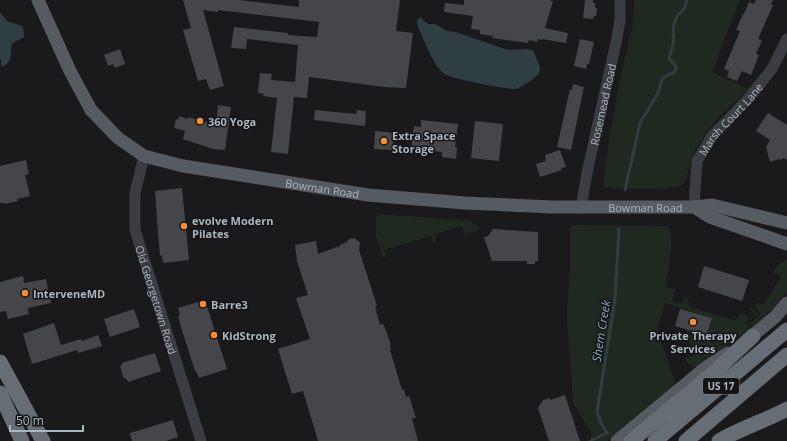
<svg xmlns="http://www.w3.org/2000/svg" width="787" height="441" viewBox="0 0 787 441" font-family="'Open Sans',sans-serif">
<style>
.green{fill:#20291f}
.water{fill:#2e3e43}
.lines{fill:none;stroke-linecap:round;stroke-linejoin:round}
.stream{stroke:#2e3e43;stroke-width:3}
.building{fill:#44464a}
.minor{stroke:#3a3d42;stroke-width:11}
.major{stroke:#565b61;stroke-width:13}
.highway{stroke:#666d74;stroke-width:15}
.poi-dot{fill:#ff8c30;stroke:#151518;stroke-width:1.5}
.labels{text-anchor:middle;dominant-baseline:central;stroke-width:3;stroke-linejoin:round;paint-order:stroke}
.shield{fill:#151518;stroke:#7e858c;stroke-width:1}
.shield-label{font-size:10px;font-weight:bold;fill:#abb5bd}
.street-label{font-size:11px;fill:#abb5bd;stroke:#151518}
.poi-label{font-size:11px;font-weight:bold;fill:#abb5bd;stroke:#151518;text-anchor:start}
.water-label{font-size:12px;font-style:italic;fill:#7facbb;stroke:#151518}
</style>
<rect width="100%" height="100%" fill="#1a1a1d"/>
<path class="green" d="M 634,0 L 740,0 L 712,72 L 749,89 L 714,122 L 695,150 L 684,184 C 669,192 620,189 603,187 L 606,159 L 619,83 L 633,24 Z
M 380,214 L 471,221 L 479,227 L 479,230 L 465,234 L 462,226 L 435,234 L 436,240 L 435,243 L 433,242 L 431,236 L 384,250 L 386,256 L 383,258 L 376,237 L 376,217 Z
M 570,225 L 668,226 C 676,237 667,272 666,287 L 675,289 L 672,302 L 682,304 L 685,297 L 687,297 L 690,307 L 733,320 L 738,319 L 738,316 L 744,313 L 749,319 L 754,315 L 750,308 L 752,307 L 758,314 L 746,322 L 751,328 L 698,367 C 691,367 688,364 685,358 L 694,355 L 686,330 L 695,332 L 694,336 L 705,339 L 711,318 L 665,303 L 657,328 L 675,384 L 675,386 L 607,441 L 589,441 L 592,434 L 573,402 L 567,317 L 570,265 Z
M 787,260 L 787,293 L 768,314 L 752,327 L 750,323 L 761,314 L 754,305 L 758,303 L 764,305 L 780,278 L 780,275 L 774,274 L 774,271 L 778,265 Z"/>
<path class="water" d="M 0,12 L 7,21 L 22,26 L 24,31 L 24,37 C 20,40 16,40 12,44 C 10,54 13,62 2,67 L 0,58 Z
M 421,18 L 428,24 L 435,24 L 447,31 L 456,32 L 499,47 L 509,50 L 526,49 L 533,50 C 535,56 540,64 540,70 C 539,77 522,87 516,89 C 510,90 453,79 446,75 C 433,67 425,41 418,27 L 417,22 L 418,19 Z"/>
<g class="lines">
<path class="stream" d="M 625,190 L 640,123 L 658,93 L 662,80 L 667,75 L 673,73 L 676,70 L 676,66 L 669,59 L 674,40 L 673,33 L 674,24 L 677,16 L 684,9 L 687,0
M 590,441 L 607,433 L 601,423 L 597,412 L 615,299 L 619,229"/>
</g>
<path class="building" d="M 183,0 L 239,0 L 299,7 L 299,0 L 400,0 L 396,31 L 413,33 L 406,88 L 384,87 L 309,77 L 307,98 L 294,97 L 288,154 L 271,152 L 277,98 L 263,96 L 264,94 L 258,93 L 260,73 L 272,74 L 271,80 L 295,82 L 298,45 L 247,39 L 246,49 L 231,48 L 234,27 L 288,33 L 288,35 L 317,37 L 319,22 L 218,10 L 218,12 L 203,10 L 224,86 L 210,90 L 206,79 L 198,81 L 183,30 L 191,28 Z
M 464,0 L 549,0 L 553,1 L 545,28 L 568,33 L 566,43 L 542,39 L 542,40 L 538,39 L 537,42 L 529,40 L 528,43 L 492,38 L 493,36 L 480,34 L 480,30 L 471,29 L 473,16 L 444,12 L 445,3 L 464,5 Z
M 585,0 L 593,0 L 593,3 L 595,3 L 595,8 L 597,8 L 596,16 L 594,16 L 593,19 L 583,18 Z
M 756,0 L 773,0 L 771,5 L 773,5 L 758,39 L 762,40 L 756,54 L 759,55 L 751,75 L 742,71 L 737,81 L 727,77 L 729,71 L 724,69 L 740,31 L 736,30 L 743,14 L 744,14 L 749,2 L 754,4 Z
M 580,39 L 594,42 L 589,64 L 587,64 L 586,69 L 574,66 Z
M 120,49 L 125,64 L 115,68 L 113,64 L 108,66 L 104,55 Z
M 573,84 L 584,87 L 571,150 L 557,147 L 570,89 L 572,90 Z
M 218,105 L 231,107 L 225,150 L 213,149 L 183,139 L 185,131 L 174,128 L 176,119 L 178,120 L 179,116 L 188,119 L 188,117 L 216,125 Z
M 315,110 L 356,114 L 357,110 L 366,111 L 365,126 L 314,120 Z
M 768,113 L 787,125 L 787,160 L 783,158 L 781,160 L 779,159 L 770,162 L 766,147 L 770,140 L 756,131 Z
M 421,120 L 458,124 L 455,147 L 457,147 L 456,159 L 442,157 L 442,152 L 411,149 L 414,126 L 421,127 Z
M 475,121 L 503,124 L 499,161 L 471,158 Z
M 375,131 L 394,133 L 392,150 L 374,149 Z
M 560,150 L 566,167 L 561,168 L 562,170 L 540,177 L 536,164 L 546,161 L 545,155 Z
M 26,160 L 29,174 L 25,175 L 30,196 L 17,199 L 18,201 L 4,204 L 4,203 L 0,203 L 0,166 Z
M 182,188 L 189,260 L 163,263 L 162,255 L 160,256 L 158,233 L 155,191 Z
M 493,229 L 538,232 L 538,261 L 535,261 L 535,264 L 527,264 L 527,261 L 492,261 L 484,237 L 488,236 Z
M 351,238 L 356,239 L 360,243 L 359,250 L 377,306 L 375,307 L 377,311 L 376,311 L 380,325 L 383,324 L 385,328 L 391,345 L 390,345 L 391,349 L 390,350 L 402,390 L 404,389 L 406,397 L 409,396 L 416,418 L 412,418 L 418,441 L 318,441 L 303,391 L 292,394 L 278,349 L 310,339 L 296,298 L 308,295 L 297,261 L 295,245 L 316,241 L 318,254 L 340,246 L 340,245 L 345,243 Z
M 704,266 L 749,280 L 742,301 L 698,287 Z
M 23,276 L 24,283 L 46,279 L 51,303 L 28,308 L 29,314 L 8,319 L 6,311 L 0,312 L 0,282 Z
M 205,300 L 227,369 L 199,378 L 196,371 L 195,371 L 181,327 L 178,316 L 180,315 L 178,308 Z
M 134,309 L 140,327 L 110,337 L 104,319 Z
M 680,309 L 712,318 L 705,339 L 694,336 L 695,332 L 675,326 Z
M 54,323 L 61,345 L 81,339 L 82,341 L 98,335 L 102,346 L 78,353 L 77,350 L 32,364 L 23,334 Z
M 155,353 L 161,371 L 128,382 L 126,378 L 124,379 L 120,366 L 122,365 L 122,363 Z
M 565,395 L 580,441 L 549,441 L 538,408 L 543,400 L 550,398 L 550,400 Z
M 173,420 L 178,437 L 166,441 L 132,441 L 130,433 Z"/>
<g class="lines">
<g class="minor">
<path id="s1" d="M 144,156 L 135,193 L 135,230 L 201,441"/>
<path id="s2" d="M 694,207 L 697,161 L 712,136 L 747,100 L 768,74 L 773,67 L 787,39"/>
<path id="s3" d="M 581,208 L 587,173 L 617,38 L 620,20 L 620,0"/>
</g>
<g class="major">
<path id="s4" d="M 38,0 L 70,71 L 91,110 L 118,138 L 144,156 L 183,166 L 368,195 L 465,203 L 553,207 L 694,207 L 712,205 L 787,223"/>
<path d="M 694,207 L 710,217 L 787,244"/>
<path d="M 746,341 L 775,317 L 787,303"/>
<path d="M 617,441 L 704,369 L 728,353"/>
</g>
<path class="highway" d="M 0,362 L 43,441
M 0,393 L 22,441
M 631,441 L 711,375 L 753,336
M 655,441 L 787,330
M 686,441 L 787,355
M 719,441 C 741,428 765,421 787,409"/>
</g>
<g class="poi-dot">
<circle cx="200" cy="121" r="4"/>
<circle cx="384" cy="141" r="4"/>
<circle cx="184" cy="226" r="4"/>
<circle cx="25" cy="293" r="4"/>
<circle cx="203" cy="304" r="4"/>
<circle cx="693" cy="322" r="4"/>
<circle cx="214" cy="335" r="4"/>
</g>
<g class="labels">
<rect class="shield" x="703" y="378" width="36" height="16" rx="3"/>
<g class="shield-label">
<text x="721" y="386">US 17</text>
</g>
<g class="street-label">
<text stroke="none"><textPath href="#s3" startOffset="106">Rosemead Road</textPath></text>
<text stroke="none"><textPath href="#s2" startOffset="100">Marsh Court Lane</textPath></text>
<text stroke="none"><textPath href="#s4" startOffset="374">Bowman Road</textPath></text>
<text stroke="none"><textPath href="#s4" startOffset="698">Bowman Road</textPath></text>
<text stroke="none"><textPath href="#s1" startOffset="148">Old Georgetown Road</textPath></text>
</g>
<g class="poi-label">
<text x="208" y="121">360 Yoga</text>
<text x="392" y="135">Extra Space<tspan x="392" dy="13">Storage</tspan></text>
<text x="192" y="220">evolve Modern<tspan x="192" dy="13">Pilates</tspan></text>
<text x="33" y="293">InterveneMD</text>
<text x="211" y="304">Barre3</text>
<text x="222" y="335">KidStrong</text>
<text x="693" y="335" text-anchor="middle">Private Therapy<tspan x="693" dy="13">Services</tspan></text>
</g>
<g class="water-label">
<text transform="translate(601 331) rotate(-81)">Shem Creek</text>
</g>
</g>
<path d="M10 425v6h73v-6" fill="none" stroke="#abb5bd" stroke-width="2"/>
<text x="16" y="425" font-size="12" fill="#abb5bd" stroke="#151518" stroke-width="3" paint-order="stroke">50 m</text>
</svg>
